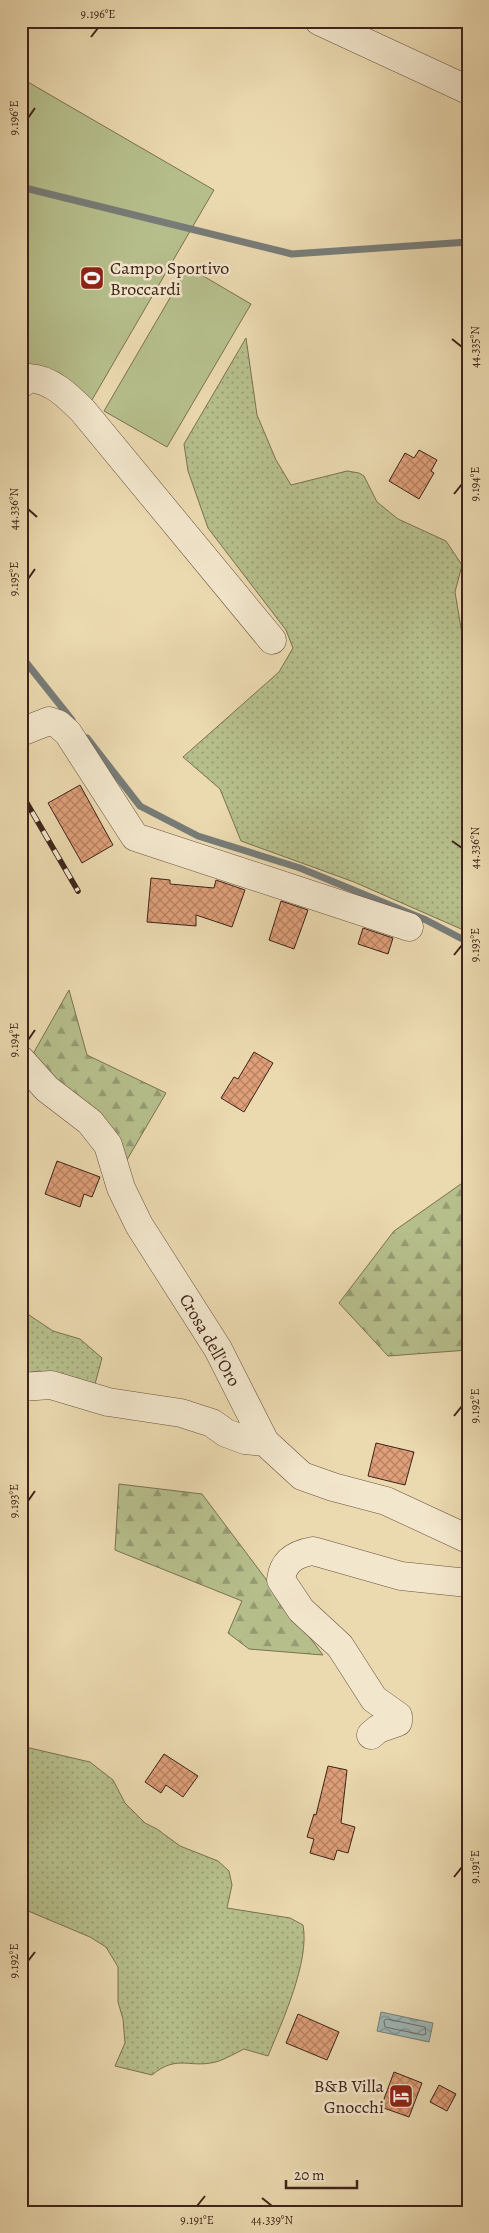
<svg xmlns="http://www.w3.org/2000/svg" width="489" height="2233" viewBox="0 0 489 2233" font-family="Alegreya,serif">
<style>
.grass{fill:url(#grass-dots);stroke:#7a7152}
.forest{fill:url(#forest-firs);stroke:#7a7152}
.pitch{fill:#b6bf8c;stroke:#7a7152}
.water{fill:url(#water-waves);stroke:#777c78}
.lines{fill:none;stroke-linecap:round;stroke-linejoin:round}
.shore{stroke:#6e6d68;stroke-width:1}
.stream{stroke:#777c78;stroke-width:7}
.building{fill:url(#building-cross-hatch);stroke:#3f2319}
.minor-casing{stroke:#6a503f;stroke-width:29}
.minor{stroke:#f2e6cc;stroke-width:28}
.rail-casing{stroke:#3f2319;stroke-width:5.5}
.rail{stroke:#f2e6cc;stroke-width:4;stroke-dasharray:11;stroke-linecap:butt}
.ticks{fill:none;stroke:#3f2319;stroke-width:2}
.labels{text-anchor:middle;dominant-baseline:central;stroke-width:5;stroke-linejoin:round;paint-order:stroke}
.poi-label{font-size:18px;fill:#3f2319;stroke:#f2e6cc;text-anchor:start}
.street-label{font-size:18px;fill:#3f2319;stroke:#f2e6cc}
.neatline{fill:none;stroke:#3f2319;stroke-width:2}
.ticks-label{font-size:12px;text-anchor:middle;fill:#3f2319}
</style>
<defs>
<pattern id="grass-dots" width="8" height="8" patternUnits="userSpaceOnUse" patternTransform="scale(1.25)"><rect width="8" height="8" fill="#b6bf8c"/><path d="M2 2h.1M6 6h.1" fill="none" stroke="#959b72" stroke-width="1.8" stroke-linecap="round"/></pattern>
<pattern id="forest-firs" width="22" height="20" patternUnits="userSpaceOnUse" patternTransform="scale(1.25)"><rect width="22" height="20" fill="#b6bf8c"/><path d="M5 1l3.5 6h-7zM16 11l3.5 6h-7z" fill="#959b72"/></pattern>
<pattern id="water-waves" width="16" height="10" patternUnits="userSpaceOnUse" patternTransform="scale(1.25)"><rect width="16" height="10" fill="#9db7b7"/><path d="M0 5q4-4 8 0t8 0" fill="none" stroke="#819494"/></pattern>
<pattern id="building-cross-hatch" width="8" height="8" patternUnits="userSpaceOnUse" patternTransform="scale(1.25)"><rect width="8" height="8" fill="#de9f79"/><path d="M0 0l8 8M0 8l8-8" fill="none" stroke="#b58162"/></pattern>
</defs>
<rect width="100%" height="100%" fill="#ebd9b0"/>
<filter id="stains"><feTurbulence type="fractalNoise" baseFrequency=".004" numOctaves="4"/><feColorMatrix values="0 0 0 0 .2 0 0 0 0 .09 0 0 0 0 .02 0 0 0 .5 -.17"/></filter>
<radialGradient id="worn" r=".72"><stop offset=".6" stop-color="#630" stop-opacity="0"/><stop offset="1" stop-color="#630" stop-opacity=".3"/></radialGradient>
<path class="grass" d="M 246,338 L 257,415 L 276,460 L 291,485 L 347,471 L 359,473 L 364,476 L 377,502 L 398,519 L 446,541 L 462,565 L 455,592 L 462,634 L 468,636 L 468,932 L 354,882 L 241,841 L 220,789 L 183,757 L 279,672 L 293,648 L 286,630 L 208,528 L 188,471 L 184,444 Z
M 21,1307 L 29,1315 L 53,1331 L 80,1339 L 102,1358 L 95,1384 L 40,1371 L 21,1374 Z
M 21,1746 L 90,1762 L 113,1780 L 125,1803 L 145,1823 L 157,1829 L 180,1846 L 218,1861 L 229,1871 L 232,1885 L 227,1908 L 290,1918 L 303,1925 C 310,1961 282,2022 268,2056 L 244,2049 C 236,2053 227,2058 219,2061 C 191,2070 178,2053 152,2075 L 115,2066 L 125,2043 L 123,2019 L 118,2002 L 118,1967 L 106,1947 L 90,1937 L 21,1908 Z"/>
<path class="forest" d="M 69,990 L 87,1055 L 166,1093 L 121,1170 L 29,1061 Z
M 468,1179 L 468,1350 L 388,1356 L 339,1303 L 394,1231 Z
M 119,1484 L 202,1494 L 323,1655 L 249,1649 L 228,1633 L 242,1601 L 115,1550 Z"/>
<path class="pitch" d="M 21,78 L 214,190 L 89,405 L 21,365 Z
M 188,267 L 251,304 L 167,447 L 104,411 Z"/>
<path class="water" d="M 381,2012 L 433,2023 L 429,2042 L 377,2031 Z"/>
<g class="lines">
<path class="shore" d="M 387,2019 L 425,2027 L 426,2034 L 423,2035 L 385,2027 L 384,2021 Z"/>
<path class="stream" d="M 21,187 L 292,254 L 468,242
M 21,656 L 72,720
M 87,738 L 140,806 L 198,836 L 300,868 L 426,920 L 468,942"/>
</g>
<path class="building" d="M 419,450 L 437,460 L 431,471 L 434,473 L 419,499 L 389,481 L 405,453 L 414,458 Z
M 80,785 L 113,845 L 82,863 L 48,803 Z
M 151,878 L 170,880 L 170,884 L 214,888 L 216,880 L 245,890 L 232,927 L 196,915 L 196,926 L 147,922 Z
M 281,901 L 308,910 L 294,949 L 269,940 Z
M 363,928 L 393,938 L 388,954 L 358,944 Z
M 254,1052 L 273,1063 L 244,1112 L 221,1098 L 234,1077 L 238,1079 Z
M 57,1161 L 100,1177 L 92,1197 L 84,1194 L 80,1207 L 45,1194 Z
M 376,1443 L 414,1452 L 405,1485 L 368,1476 Z
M 164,1754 L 198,1776 L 183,1797 L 166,1785 L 161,1793 L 145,1782 Z
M 328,1766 L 347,1770 L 341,1823 L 355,1827 L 348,1853 L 337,1850 L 334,1860 L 310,1853 L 314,1839 L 307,1837 L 314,1814 L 316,1815 Z
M 298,2014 L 339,2032 L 327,2060 L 286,2043 Z
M 394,2072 L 422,2083 L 409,2117 L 381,2107 Z
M 439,2085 L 456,2094 L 447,2111 L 430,2102 Z"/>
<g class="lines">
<defs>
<path id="minor" d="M 319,21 L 468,90
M 21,384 L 29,378 C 51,379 68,396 83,411 L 272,640
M 21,732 L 49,721 L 58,724 L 68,733 L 135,837 L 409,927
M 21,1060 L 47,1089 L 90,1122 L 108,1145 L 121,1188 L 139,1225 L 218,1349 L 265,1442 L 302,1476 L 333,1487 L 386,1501 L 468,1539
M 21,1387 L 51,1385 L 108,1402 L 181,1413 L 212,1423 L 226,1433 L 245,1440 L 265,1442
M 371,1735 L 378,1729 L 398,1722 L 398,1716 L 374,1699 L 340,1646 L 301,1610 L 281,1580 C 283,1561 295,1554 313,1551 L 401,1576 L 468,1583"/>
</defs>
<use href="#minor" class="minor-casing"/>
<use href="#minor" class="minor"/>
<defs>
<path id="rail" d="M 21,793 L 78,891"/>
</defs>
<use href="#rail" class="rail-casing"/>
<use href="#rail" class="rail"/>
</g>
<path class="ticks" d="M 91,37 L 98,28M 28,118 L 35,108M 452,339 L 462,347M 454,494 L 462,484M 28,509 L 37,517M 28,579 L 35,569M 452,841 L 462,848M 454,955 L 462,945M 28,1040 L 35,1030M 454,1416 L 462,1406M 28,1501 L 35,1491M 454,1877 L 462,1867M 28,1961 L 35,1952M 262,2198 L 272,2206M 197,2206 L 205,2196"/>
<defs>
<symbol id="stadium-square" viewBox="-11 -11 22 22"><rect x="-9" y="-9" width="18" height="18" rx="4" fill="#8f2418" stroke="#f2e6cc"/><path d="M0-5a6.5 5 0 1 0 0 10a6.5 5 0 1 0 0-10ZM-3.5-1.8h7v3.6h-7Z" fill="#fff"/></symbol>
<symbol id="hotel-square" viewBox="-11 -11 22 22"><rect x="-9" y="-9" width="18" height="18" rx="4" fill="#8f2418" stroke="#f2e6cc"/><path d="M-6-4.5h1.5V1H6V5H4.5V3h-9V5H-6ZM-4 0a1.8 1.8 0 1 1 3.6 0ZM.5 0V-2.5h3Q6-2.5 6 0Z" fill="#fff"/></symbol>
</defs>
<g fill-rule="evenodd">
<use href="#stadium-square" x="78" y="264" width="28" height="28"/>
<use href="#hotel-square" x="387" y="2082" width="28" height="28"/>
</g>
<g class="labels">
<g class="poi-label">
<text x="110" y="268">Campo Sportivo<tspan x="110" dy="21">Broccardi</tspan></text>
<text x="384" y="2086" text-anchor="end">B&amp;B Villa<tspan x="384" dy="21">Gnocchi</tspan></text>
</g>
<g class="street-label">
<text transform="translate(210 1340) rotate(60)">Crosa dell'Oro</text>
</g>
</g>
<rect width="489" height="2233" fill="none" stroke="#ebd9b0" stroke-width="55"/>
<path d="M286 2180v8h71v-8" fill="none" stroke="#3f2319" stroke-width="2.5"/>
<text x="294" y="2180" font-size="15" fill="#3f2319" stroke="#f2e6cc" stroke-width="4" paint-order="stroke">20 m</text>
<rect x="28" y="28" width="434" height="2178" class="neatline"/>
<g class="ticks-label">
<text x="98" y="18">9.196°E</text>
<text transform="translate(14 118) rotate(-90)" y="4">9.196°E</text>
<text transform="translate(475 347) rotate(-90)" y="4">44.335°N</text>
<text transform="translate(475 484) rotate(-90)" y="4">9.194°E</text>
<text transform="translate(14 509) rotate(-90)" y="4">44.336°N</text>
<text transform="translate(14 579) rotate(-90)" y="4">9.195°E</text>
<text transform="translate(475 848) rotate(-90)" y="4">44.336°N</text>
<text transform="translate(475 945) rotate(-90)" y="4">9.193°E</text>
<text transform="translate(14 1040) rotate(-90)" y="4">9.194°E</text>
<text transform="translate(475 1406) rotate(-90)" y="4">9.192°E</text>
<text transform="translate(14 1501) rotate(-90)" y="4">9.193°E</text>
<text transform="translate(475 1867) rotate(-90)" y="4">9.191°E</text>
<text transform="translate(14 1961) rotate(-90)" y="4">9.192°E</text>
<text x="197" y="2224">9.191°E</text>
<text x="272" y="2224">44.339°N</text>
</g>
<rect width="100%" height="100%" filter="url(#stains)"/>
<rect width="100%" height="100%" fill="url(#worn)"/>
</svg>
